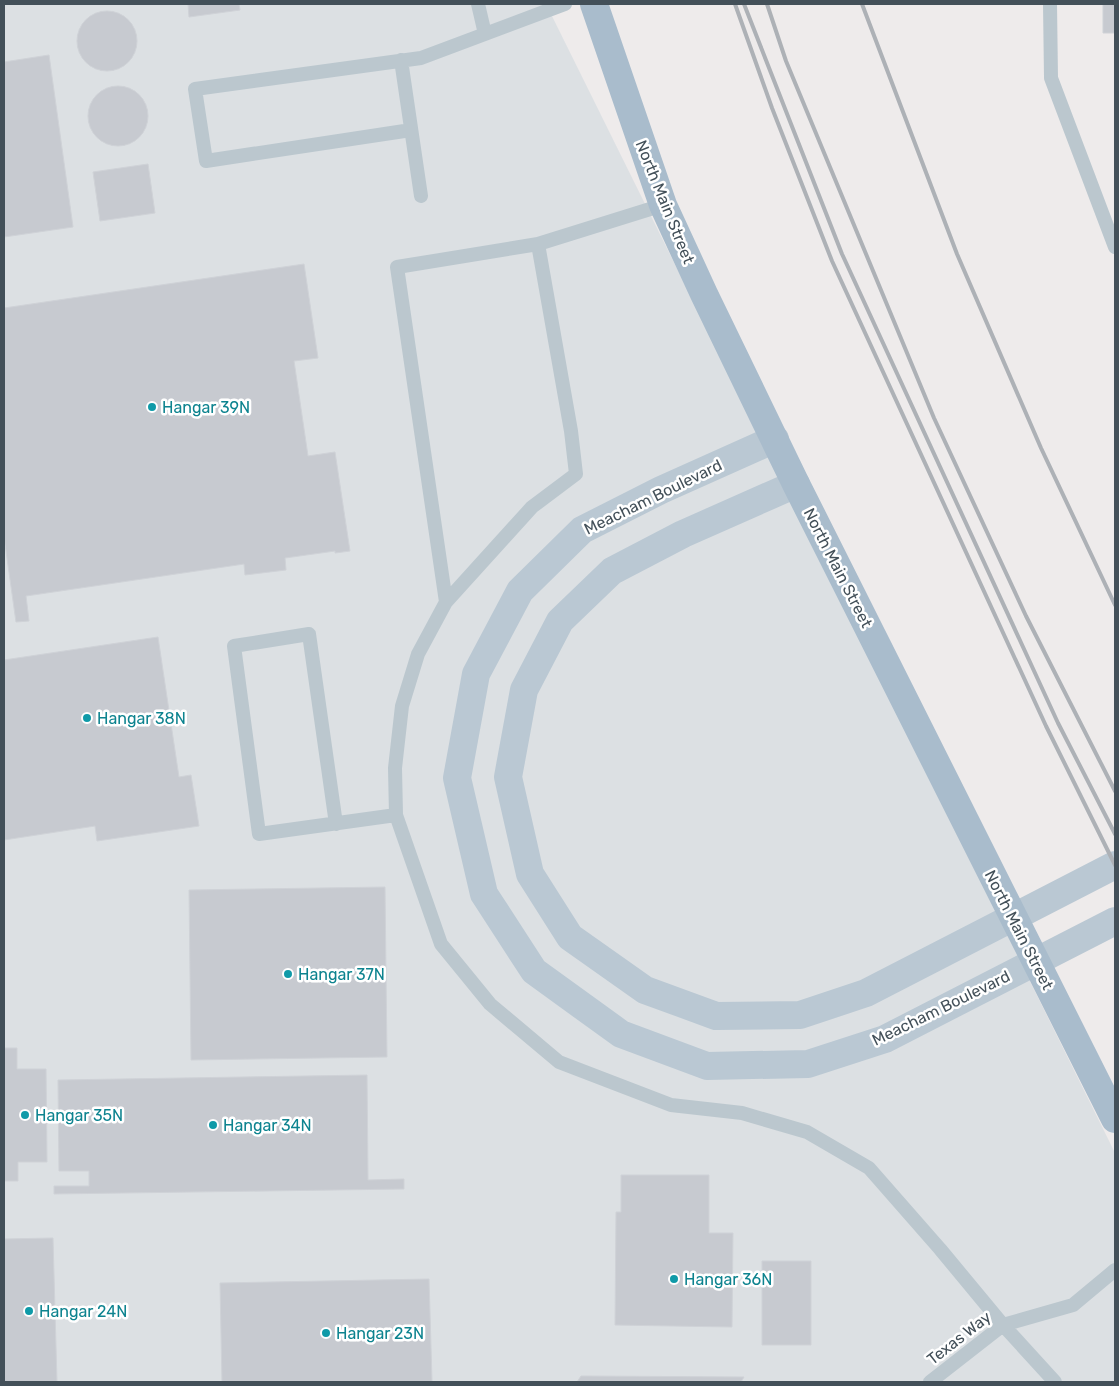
<svg xmlns="http://www.w3.org/2000/svg" width="1119" height="1386" viewBox="0 0 1119 1386" font-family="Rubik,sans-serif">
<style>
.airport{fill:#dce0e3}
.building{fill:#c7cad0;stroke:#cfd2d7}
.lines{fill:none;stroke-linecap:round;stroke-linejoin:round}
.lane{stroke:#bbc7ce;stroke-width:14}
.secondary{stroke:#bac8d3;stroke-width:28}
.primary{stroke:#a9bccc;stroke-width:28}
.rail{stroke:#adb1b6;stroke-width:4}
.culture-dot{fill:#0f9aa8;stroke:#fff;stroke-width:2}
.labels{text-anchor:middle;dominant-baseline:central;stroke-width:5;stroke-linejoin:round;paint-order:stroke}
.street-label{font-size:16px;fill:#435059;stroke:#fff}
.culture-label{font-size:16px;fill:#0d838f;stroke:#fff;text-anchor:start}
</style>
<rect width="100%" height="100%" fill="#eeebeb"/>
<path class="airport" d="M 4,4 L 546,4 L 1115,1153 L 1115,1382 L 4,1382 Z"/>
<path class="building" d="M 188,4 L 239,4 L 240,10 L 189,17 Z
M 1103,4 L 1115,4 L 1115,33 L 1103,33 Z
M77 41a30 30 0 1 1 60 0a30 30 0 1 1-60 0Z
M 49,55 L 73,227 L 4,237 L 4,62 Z
M88 116a30 30 0 1 1 60 0a30 30 0 1 1-60 0Z
M 148,164 L 155,213 L 100,221 L 93,172 Z
M 304,264 L 318,358 L 294,361 L 308,456 L 335,452 L 350,551 L 335,553 L 335,551 L 285,558 L 286,570 L 245,575 L 244,564 L 26,596 L 29,621 L 16,622 L 4,537 L 4,308 Z
M 158,637 L 179,777 L 191,775 L 199,826 L 97,841 L 95,826 L 4,840 L 4,660 Z
M 385,887 L 387,1057 L 191,1060 L 189,890 Z
M 4,1048 L 17,1048 L 17,1069 L 46,1069 L 47,1162 L 18,1162 L 18,1181 L 4,1181 Z
M 367,1075 L 368,1180 L 404,1179 L 404,1189 L 54,1194 L 54,1186 L 89,1186 L 89,1171 L 59,1171 L 58,1080 Z
M 621,1175 L 709,1175 L 709,1233 L 733,1233 L 732,1327 L 615,1325 L 616,1212 L 621,1212 Z
M 53,1238 L 57,1382 L 4,1382 L 4,1239 Z
M 762,1261 L 811,1261 L 811,1345 L 762,1345 Z
M 429,1279 L 432,1382 L 222,1382 L 220,1283 Z
M 581,1376 L 744,1377 L 741,1382 L 577,1382 Z"/>
<g class="lines">
<path class="lane" d="M 478,4 L 485,34
M 1050,4 L 1051,78 L 1115,247
M 401,60 L 421,196
M 411,130 L 206,161 L 195,89 L 421,58 L 565,4
M 538,244 L 663,205
M 446,602 L 397,267 L 538,244 L 571,431 L 576,474 L 532,507 L 446,602 L 418,654 L 402,706 L 395,768 L 396,815 L 441,944 L 490,1004 L 559,1062 L 671,1105 L 742,1113 L 807,1132 L 869,1168 L 940,1249 L 1003,1325 L 1055,1382
M 336,824 L 309,634 L 234,646 L 259,834 L 396,815
M 930,1382 L 1003,1325 L 1073,1305 L 1115,1270"/>
<path class="secondary" d="M 775,439 L 661,490 L 582,530 L 520,591 L 476,674 L 457,778 L 484,894 L 534,971 L 621,1034 L 707,1066 L 808,1064 L 885,1039 L 1115,921
M 796,484 L 683,534 L 612,571 L 560,621 L 524,690 L 508,777 L 530,874 L 570,937 L 645,990 L 716,1016 L 800,1015 L 866,993 L 1115,865"/>
<path class="primary" d="M 594,4 L 663,205 L 704,294 L 796,484 L 1115,1119"/>
<path class="rail" d="M 735,4 L 772,108 L 832,261 L 1046,726 L 1115,865
M 744,4 L 842,254 L 1058,723 L 1115,834
M 767,4 L 786,61 L 934,418 L 1026,616 L 1115,791
M 862,4 L 957,254 L 1041,448 L 1115,605"/>
</g>
<g class="culture-dot">
<circle cx="152" cy="407" r="5"/>
<circle cx="87" cy="718" r="5"/>
<circle cx="288" cy="974" r="5"/>
<circle cx="25" cy="1115" r="5"/>
<circle cx="213" cy="1125" r="5"/>
<circle cx="674" cy="1279" r="5"/>
<circle cx="29" cy="1311" r="5"/>
<circle cx="326" cy="1333" r="5"/>
</g>
<g class="labels">
<g class="street-label">
<text transform="translate(665 202) rotate(68)">North Main Street</text>
<text transform="translate(653 497) rotate(-26)">Meacham Boulevard</text>
<text transform="translate(838 568) rotate(63)">North Main Street</text>
<text transform="translate(1019 930) rotate(63)">North Main Street</text>
<text transform="translate(941 1008) rotate(-26)">Meacham Boulevard</text>
<text transform="translate(959 1338) rotate(-38)">Texas Way</text>
</g>
<g class="culture-label">
<text x="162" y="407">Hangar 39N</text>
<text x="97" y="718">Hangar 38N</text>
<text x="298" y="974">Hangar 37N</text>
<text x="35" y="1115">Hangar 35N</text>
<text x="223" y="1125">Hangar 34N</text>
<text x="684" y="1279">Hangar 36N</text>
<text x="39" y="1311">Hangar 24N</text>
<text x="336" y="1333">Hangar 23N</text>
</g>
</g>
<rect width="1119" height="1386" fill="none" stroke="#435059" stroke-width="10"/>
</svg>
